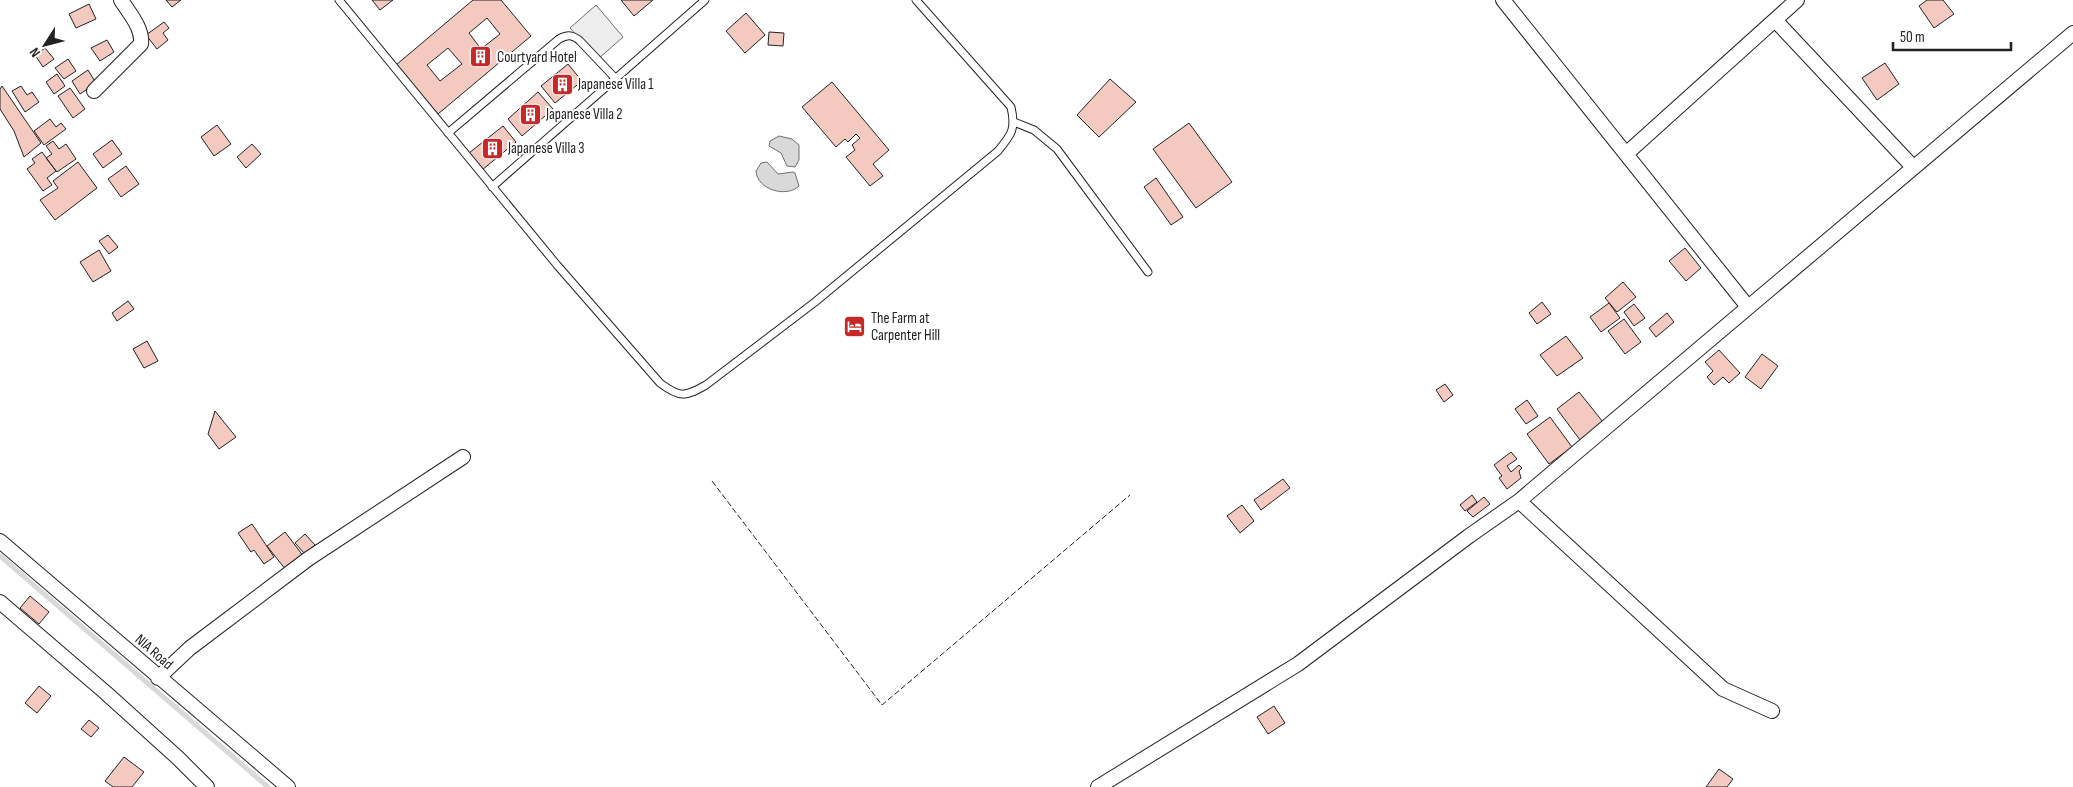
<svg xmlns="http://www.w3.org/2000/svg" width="2073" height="787" viewBox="0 0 2073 787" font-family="'Sofia Sans Condensed',sans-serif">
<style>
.parking{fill:#ededed;stroke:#6f6f6f}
.water{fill:#d9d9d9;stroke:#6f6f6f}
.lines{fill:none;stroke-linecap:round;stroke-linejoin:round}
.stream{stroke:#d9d9d9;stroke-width:5}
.building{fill:#f3c9c0;stroke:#222;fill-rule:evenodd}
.service-casing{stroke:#222;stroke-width:9}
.minor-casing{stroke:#222;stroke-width:16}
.service{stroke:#fff;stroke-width:7}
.minor{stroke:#fff;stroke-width:14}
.fence{stroke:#222;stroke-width:1;stroke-dasharray:6 2.5;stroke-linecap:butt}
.labels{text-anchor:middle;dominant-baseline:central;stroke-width:4;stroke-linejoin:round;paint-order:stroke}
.poi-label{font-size:15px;fill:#222;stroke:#fff;text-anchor:start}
.street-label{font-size:15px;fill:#222;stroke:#fff}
</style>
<rect width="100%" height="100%" fill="#fff"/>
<path class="parking" d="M 596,5 L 623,37 L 598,59 L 570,28 Z"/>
<path class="water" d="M 779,136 L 792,139 L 799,145 L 799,160 L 795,167 L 787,166 L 781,153 L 769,146 L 770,141 Z
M 767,162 L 778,174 L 793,172 L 795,173 L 799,186 C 787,198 757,190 756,171 L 761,163 Z"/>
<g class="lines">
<path class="stream" d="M 0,556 L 268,787"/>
</g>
<path class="building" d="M 166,0 L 181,0 L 172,7 Z
M 372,0 L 393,0 L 380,10 Z
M 473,0 L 501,0 L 531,36 L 438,114 L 396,65 ZM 487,18 L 500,34 L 481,49 L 469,33 ZM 448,48 L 462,64 L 440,81 L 427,65 Z
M 621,0 L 653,0 L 634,16 Z
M 1927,0 L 1943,0 L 1954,14 L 1934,28 L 1919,6 Z
M 89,4 L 96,19 L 76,28 L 69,14 Z
M 746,13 L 765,35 L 745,53 L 726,31 Z
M 164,22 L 169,28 L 163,33 L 168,40 L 157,49 L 146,35 Z
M 769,32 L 784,33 L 783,46 L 768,45 Z
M 107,40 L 114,52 L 100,61 L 91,48 Z
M 45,48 L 54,59 L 43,67 L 35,55 Z
M 68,59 L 76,71 L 64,79 L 55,68 Z
M 1885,63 L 1899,84 L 1877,100 L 1862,78 Z
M 568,64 L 582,81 L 555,103 L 541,86 Z
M 88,70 L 96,83 L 80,94 L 72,81 Z
M 57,74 L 65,86 L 54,94 L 46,82 Z
M 1110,79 L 1136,102 L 1099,137 L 1077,115 Z
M 832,82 L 889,150 L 873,164 L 883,176 L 870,186 L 846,157 L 855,150 L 852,145 L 860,138 L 856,134 L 848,142 L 845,139 L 836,147 L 802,107 Z
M 2,86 L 41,143 L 24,157 L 14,131 L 0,109 L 0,89 Z
M 21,86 L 27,95 L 32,92 L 39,102 L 25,112 L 12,91 Z
M 70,88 L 85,109 L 73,118 L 58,96 Z
M 538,92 L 553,109 L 522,136 L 508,119 Z
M 50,119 L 56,127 L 61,123 L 66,129 L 44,145 L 34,131 Z
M 1189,123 L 1232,182 L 1196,208 L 1153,149 Z
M 217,125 L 231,144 L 214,156 L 201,137 Z
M 503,126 L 516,142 L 482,170 L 469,153 Z
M 112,140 L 122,154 L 103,168 L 93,154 Z
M 53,141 L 59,149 L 66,144 L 76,159 L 57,172 L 46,158 L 52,154 L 46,146 Z
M 252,144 L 261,154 L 246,168 L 237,157 Z
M 42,152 L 56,171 L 47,178 L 52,185 L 43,191 L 27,169 L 35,163 L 32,159 Z
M 78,162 L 97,188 L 55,220 L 40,200 L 58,188 L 53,181 Z
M 126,166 L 139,184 L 121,197 L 108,179 Z
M 1156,178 L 1183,217 L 1171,225 L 1144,187 Z
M 108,235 L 118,247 L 109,254 L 99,241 Z
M 1685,248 L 1701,268 L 1686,281 L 1669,261 Z
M 99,250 L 111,271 L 93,282 L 80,262 Z
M 1623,282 L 1636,297 L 1617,312 L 1605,298 Z
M 128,301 L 134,309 L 117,321 L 112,313 Z
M 1542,302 L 1551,314 L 1537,324 L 1529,313 Z
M 1609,303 L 1620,318 L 1601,332 L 1590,317 Z
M 1634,304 L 1645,318 L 1634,326 L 1624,312 Z
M 1667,313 L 1674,322 L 1656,337 L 1649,328 Z
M 1624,319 L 1641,342 L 1625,354 L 1608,331 Z
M 1566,336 L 1583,358 L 1557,376 L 1540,355 Z
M 147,341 L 158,361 L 144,368 L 133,349 Z
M 1719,350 L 1740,373 L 1729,383 L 1723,377 L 1714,385 L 1707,377 L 1713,371 L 1705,362 Z
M 1762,354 L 1778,366 L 1761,389 L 1745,377 Z
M 1445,384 L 1453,395 L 1444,402 L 1436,390 Z
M 1579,392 L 1603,422 L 1580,440 L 1557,409 Z
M 1527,400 L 1538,416 L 1526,424 L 1515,409 Z
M 215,411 L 236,437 L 219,449 L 208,434 Z
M 1550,417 L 1572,447 L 1549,464 L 1527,434 Z
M 1511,452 L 1517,459 L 1507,466 L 1511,472 L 1519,465 L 1522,468 L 1519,471 L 1521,478 L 1507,489 L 1499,478 L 1502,476 L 1494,465 Z
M 1283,479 L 1290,488 L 1261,510 L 1254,500 Z
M 1472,495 L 1477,502 L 1465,511 L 1460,505 Z
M 1484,497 L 1490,504 L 1473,517 L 1467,511 Z
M 1242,505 L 1254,521 L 1240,533 L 1227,516 Z
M 252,524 L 274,557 L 264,564 L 254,550 L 251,552 L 238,533 Z
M 285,532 L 304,557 L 286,570 L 267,546 Z
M 305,534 L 315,545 L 305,554 L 295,543 Z
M 30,596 L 49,612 L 39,624 L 20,608 Z
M 39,686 L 51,696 L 37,713 L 25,703 Z
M 1274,706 L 1285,723 L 1268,734 L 1257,717 Z
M 89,720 L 99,728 L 91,737 L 81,729 Z
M 124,757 L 144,772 L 132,787 L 113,787 L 105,781 Z
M 1719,769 L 1733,779 L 1727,787 L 1706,787 Z"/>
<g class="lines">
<defs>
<path id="service" d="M 339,0 L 557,265 L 660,383 C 680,398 685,397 706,385 L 815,302 L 998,151 C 1012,134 1016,129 1011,107 L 916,0
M 1014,122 L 1034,130 L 1057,149 L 1148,272
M 448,133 L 559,39 C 568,34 573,35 580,41 L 616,79
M 492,187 L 705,0"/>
<path id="minor" d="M 1503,0 L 1748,307
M 1775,20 L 1913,167
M 94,91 L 141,44 C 143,28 129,13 121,0
M 1626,154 L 1797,0
M 1519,501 L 1723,689 L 1772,711
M 0,541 L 288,787
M 0,602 L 106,693 L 178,758 L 207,787
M 158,678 L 190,648 L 308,559 L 463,457
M 1098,787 L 1298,664 L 1469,536 L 1519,501 L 2073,33"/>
</defs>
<use href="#service" class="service-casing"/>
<use href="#minor" class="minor-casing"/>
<use href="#service" class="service"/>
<use href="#minor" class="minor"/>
<path class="fence" d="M 712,481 L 882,705 L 1130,495"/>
</g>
<defs>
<symbol id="building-square" viewBox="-11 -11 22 22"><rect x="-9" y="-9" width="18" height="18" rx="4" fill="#c62828" stroke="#fff"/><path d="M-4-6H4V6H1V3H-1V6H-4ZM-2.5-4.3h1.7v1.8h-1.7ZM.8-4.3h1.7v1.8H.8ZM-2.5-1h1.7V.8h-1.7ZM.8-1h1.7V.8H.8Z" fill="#fff"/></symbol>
<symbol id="hotel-square" viewBox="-11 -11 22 22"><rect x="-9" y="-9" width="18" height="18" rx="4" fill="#c62828" stroke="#fff"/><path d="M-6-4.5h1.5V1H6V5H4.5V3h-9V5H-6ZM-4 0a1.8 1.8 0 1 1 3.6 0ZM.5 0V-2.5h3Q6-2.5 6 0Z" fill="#fff"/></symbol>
</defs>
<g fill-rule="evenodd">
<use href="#building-square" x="468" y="44" width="25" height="25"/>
<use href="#building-square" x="550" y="72" width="25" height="25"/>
<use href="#building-square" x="518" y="102" width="25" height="25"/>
<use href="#building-square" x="480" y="136" width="25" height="25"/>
<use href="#hotel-square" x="842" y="314" width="25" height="25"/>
</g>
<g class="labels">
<g class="poi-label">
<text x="497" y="57">Courtyard Hotel</text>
<text x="578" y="84">Japanese Villa 1</text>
<text x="546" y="114">Japanese Villa 2</text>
<text x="508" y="148">Japanese Villa 3</text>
<text x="871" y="318">The Farm at<tspan x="871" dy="17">Carpenter Hill</tspan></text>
</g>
<g class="street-label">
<text transform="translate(154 652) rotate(41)">NIA Road</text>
</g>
</g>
<g transform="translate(45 45) rotate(234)" stroke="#ffffff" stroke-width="4" paint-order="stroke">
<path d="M0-4L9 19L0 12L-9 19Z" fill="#222222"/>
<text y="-8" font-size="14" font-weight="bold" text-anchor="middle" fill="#222222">N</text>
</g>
<path d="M1893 42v8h118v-8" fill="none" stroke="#222222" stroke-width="2.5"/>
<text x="1900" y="42" font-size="15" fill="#222222" stroke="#ffffff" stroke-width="4" paint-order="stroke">50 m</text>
</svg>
